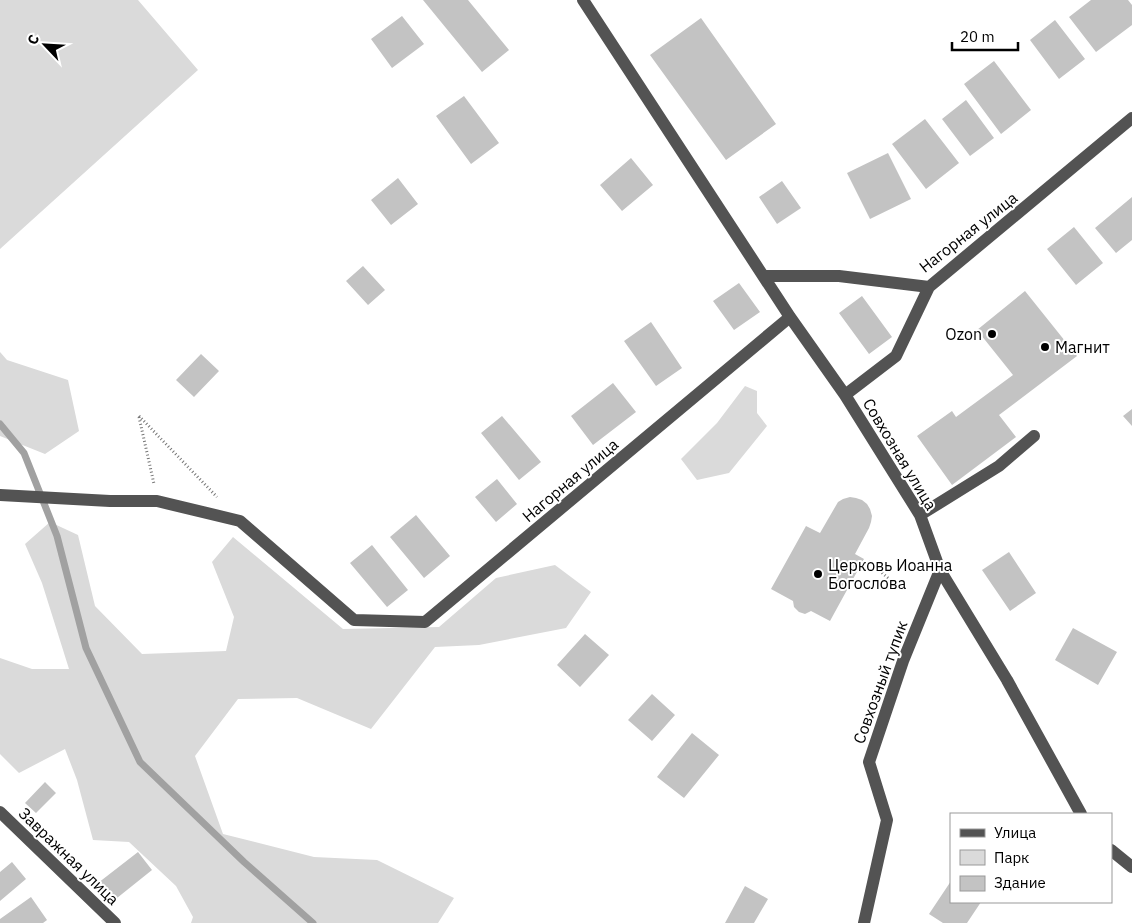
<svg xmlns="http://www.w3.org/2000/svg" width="1132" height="923" viewBox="0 0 1132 923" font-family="'IBM Plex Sans',sans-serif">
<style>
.green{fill:#dadada}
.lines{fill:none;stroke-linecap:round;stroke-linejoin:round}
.stream{stroke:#a1a1a1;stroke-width:7}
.building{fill:#c3c3c3}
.path{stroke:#757575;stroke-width:3;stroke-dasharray:1 2.5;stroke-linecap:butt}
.minor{stroke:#535353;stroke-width:12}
.poi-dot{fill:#000;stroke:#fff;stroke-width:2}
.labels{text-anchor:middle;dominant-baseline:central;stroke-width:4;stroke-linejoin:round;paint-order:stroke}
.street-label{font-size:16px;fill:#000;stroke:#fff}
.poi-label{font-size:16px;fill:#000;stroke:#fff;text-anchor:start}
</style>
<rect width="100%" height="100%" fill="#fff"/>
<path class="green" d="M 0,0 L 138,0 L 198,70 L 0,249 Z
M 0,352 L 7,360 L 68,380 L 79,431 L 45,454 L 0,436 Z
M 745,386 L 757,391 L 757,413 L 767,426 L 729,473 L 697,480 L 681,459 L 717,423 Z
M 50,522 L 78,535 L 95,606 L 142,654 L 226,651 L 234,617 L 212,562 L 233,537 L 343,629 L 439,627 L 496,578 L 555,565 L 591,592 L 566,628 L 479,645 L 435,647 L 371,729 L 297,698 L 238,699 L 195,756 L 223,834 L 314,857 L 377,860 L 454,898 L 438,923 L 191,923 L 193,917 L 176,886 L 129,842 L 93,840 L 77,780 L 65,749 L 19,773 L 0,754 L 0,658 L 32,669 L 69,669 L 42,583 L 25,544 Z"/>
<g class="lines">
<path class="stream" d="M 0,424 L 24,453 L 57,536 L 86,648 L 140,762 L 244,862 L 313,923"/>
</g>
<path class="building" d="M 423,0 L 468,0 L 509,50 L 482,72 Z
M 1091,0 L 1128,0 L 1132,5 L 1132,25 L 1096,52 L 1069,17 Z
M 402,16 L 424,44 L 392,68 L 371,39 Z
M 701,18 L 776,124 L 726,160 L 650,55 Z
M 1055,20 L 1085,59 L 1059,79 L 1030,40 Z
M 994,61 L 1031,110 L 1001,134 L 964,84 Z
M 464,96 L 499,143 L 471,164 L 436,116 Z
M 966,100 L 994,138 L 970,156 L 942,119 Z
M 925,119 L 959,163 L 926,189 L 892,144 Z
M 888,153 L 911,199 L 870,219 L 847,173 Z
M 631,158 L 653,185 L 622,211 L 600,185 Z
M 398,178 L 418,204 L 391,225 L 371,200 Z
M 782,181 L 801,208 L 777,224 L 759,197 Z
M 1132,197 L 1132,240 L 1116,253 L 1095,228 Z
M 1074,227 L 1103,263 L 1076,285 L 1047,249 Z
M 363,266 L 385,290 L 368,305 L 346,281 Z
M 739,283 L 760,312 L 734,330 L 713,301 Z
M 1025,291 L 1077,356 L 999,415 L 1016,437 L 952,485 L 917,436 L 952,411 L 956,417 L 1013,375 L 977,330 Z
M 862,296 L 892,337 L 869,354 L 839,313 Z
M 651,322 L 682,368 L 656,386 L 624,341 Z
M 201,354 L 219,371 L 194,397 L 176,380 Z
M 613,383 L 636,412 L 593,445 L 571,416 Z
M 1132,409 L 1132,426 L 1123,416 Z
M 502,416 L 541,462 L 519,480 L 481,433 Z
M 497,479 L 517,504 L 496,522 L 475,497 Z
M 850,497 L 856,498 L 862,500 L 867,504 L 870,509 L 872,516 L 871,522 L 869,528 L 855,554 L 864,559 L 830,621 L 811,611 L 805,614 L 799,612 L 794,607 L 793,601 L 771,589 L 806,526 L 820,533 L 838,502 L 843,499 Z
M 416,515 L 450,556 L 424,578 L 390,537 Z
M 372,545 L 408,590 L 387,607 L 350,563 Z
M 1009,552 L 1036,593 L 1010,611 L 982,570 Z
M 1073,628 L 1117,652 L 1098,685 L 1055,660 Z
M 585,634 L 609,655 L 580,687 L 557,665 Z
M 652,694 L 675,715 L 652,741 L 628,720 Z
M 692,733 L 719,755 L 684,798 L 657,777 Z
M 45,782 L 56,793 L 36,813 L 25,803 Z
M 138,852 L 152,870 L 112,902 L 98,883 Z
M 12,862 L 26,879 L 0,901 L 0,872 Z
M 951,881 L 951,902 L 981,902 L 967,923 L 943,923 L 929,914 Z
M 745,886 L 768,899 L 754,923 L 725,923 Z
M 31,897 L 47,920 L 43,923 L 0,923 L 0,919 Z"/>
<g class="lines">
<path class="path" d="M 139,416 L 217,497
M 139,417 L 154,484
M 869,561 L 899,588"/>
<path class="minor" d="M 583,0 L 790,317 L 845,395 L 920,515 L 940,570 L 1007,680 L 1081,814
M 764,276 L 839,276 L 929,287
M 845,395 L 896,356 L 929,287 L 1132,118
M 0,495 L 110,501 L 157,501 L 240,521 L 354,620 L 425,622 L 790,317
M 920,515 L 999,466 L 1034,436
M 0,812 L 115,923
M 1111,850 L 1132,867
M 864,923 L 887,820 L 869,762 L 903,661 L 940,570"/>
</g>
<g class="poi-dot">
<circle cx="992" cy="334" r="5"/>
<circle cx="1045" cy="347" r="5"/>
<circle cx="818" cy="574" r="5"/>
</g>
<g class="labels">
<g class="street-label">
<text transform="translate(968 232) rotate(-38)">Нагорная улица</text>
<text transform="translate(900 454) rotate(59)">Совхозная улица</text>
<text transform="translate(570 480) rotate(-40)">Нагорная улица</text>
<text transform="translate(880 682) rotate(-70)">Совхозный тупик</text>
<text transform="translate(69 856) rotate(44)">Завражная улица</text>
</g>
<g class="poi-label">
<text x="982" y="334" text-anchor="end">Ozon</text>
<text x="1055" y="347">Магнит</text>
<text x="828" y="565">Церковь Иоанна<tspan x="828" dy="18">Богослова</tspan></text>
</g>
</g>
<rect x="950" y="813" width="162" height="90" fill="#ffffff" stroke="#999999"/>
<rect x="960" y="829" width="25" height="8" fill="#535353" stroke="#999999"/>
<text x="994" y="838" font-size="15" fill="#000000">Улица</text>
<rect x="960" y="850" width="25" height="15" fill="#dadada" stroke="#999999"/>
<text x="994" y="863" font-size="15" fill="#000000">Парк</text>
<rect x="960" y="876" width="25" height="15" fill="#c3c3c3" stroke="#999999"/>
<text x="994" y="888" font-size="15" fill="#000000">Здание</text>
<g transform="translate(45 45) rotate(295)" stroke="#ffffff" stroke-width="4" paint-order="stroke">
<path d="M0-4L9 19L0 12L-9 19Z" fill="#000000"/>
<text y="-8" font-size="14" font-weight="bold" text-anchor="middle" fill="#000000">С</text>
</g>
<path d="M952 42v8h66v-8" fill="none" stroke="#000000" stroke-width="2.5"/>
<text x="960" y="42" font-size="15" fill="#000000" stroke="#ffffff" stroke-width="4" paint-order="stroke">20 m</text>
</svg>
